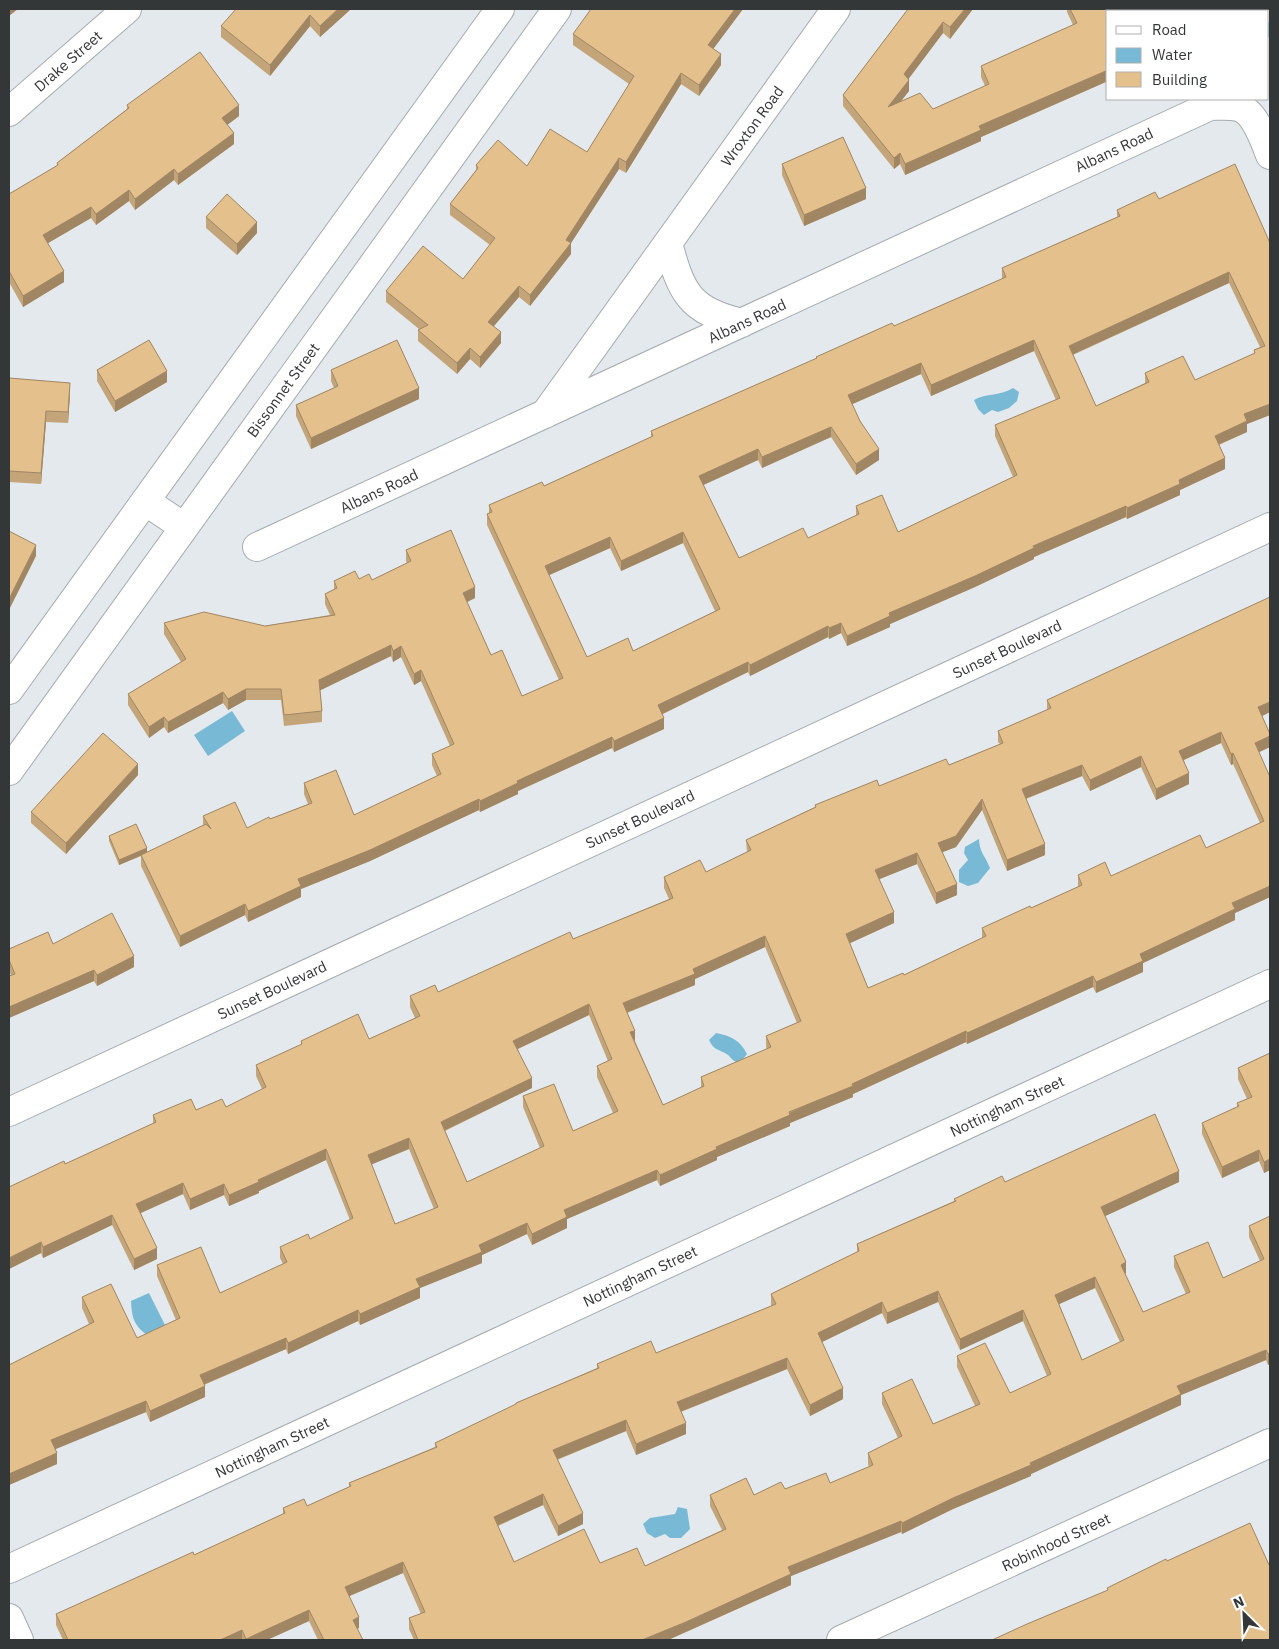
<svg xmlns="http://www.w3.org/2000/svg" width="1279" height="1649" viewBox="0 0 1279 1649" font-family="'IBM Plex Sans',sans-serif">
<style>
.water{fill:#78bad6}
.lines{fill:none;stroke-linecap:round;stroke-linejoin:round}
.stream{stroke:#78bad6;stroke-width:9}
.minor-casing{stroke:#a5abae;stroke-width:30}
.tertiary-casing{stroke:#a5abae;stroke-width:30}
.secondary-casing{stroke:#a5abae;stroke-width:30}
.minor{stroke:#fff;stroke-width:28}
.tertiary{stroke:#fff;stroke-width:28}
.secondary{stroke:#fff;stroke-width:28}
.wall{fill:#c4a579;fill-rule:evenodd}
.shaded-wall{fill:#a08663}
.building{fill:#e4c08d;stroke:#a08663;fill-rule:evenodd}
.labels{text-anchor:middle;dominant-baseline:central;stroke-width:5;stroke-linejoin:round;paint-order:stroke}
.street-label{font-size:15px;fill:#343738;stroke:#fff}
</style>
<rect width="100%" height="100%" fill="#e3e9ec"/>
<path class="water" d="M 1013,388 L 1019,392 L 1017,401 L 1009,408 L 998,412 L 992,410 L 984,415 L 978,409 L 974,400 C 986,393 1001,396 1013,388 Z
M 232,711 L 245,731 L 208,756 L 194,735 Z
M 979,839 C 980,854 985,855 990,868 L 978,883 L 968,886 L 959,882 L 959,870 L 968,860 L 964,853 L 965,847 Z
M 716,1033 C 731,1036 740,1040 747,1054 L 740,1063 C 732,1062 732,1057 725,1053 C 717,1049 713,1049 709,1040 Z
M 149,1293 L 166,1327 L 148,1336 C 134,1325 132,1319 131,1301 Z
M 678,1507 L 687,1509 L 690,1529 L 681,1538 L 670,1538 L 665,1534 L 655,1538 L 647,1533 L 643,1524 L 650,1518 L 675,1514 Z"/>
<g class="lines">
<path class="stream" d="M 1259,9 L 1260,11
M 1268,27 L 1270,33"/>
<defs>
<path id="minor" d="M 9,112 L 127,9
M 668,243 C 681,292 689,311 742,323
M 545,414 L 836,9
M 257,547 L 1210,106 C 1219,106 1230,105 1238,107 C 1255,111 1264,140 1270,155
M 9,1569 L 1270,984
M 841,1640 L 1270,1443"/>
<path id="tertiary" d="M 9,1112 L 1270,527
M 9,1618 L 19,1640"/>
<path id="secondary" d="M 145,501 L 184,527
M 9,690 L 500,9
M 9,771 L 557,9"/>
</defs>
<use href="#minor" class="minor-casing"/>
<use href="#tertiary" class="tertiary-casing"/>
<use href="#secondary" class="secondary-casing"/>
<use href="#minor" class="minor"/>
<use href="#tertiary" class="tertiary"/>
<use href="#secondary" class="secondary"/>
</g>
<path class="wall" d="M 351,9 L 320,37 L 310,26 L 270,76 L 221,37 L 221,26 Z
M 743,9 L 713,49 L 721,65 L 699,96 L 681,84 L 626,173 L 619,169 L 571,243 L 571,254 L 530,306 L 519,297 L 493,326 L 501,343 L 480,368 L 470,359 L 457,374 L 418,341 L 418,330 L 419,329 L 386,302 L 386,291 L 463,279 L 490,245 L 450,215 L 450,204 L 476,170 L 476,165 L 527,166 L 587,152 L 629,84 L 573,45 L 573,34 Z
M 908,9 L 973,9 L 950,39 L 943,33 L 908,79 L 909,91 L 901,101 L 933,109 L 985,86 L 981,77 L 981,66 L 1073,25 L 1067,12 L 1067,9 L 1205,9 L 1108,11 L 1108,81 L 981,137 L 981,141 L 905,175 L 900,164 L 894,169 L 843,106 L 843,95 Z
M 127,105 L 239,116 L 227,125 L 234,144 L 178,185 L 174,180 L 135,210 L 129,201 L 96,225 L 91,218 L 48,243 L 64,282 L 23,307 L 9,282 L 9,194 L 57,166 L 57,163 L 127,109 Z
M 782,164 L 866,199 L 804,226 L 782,175 Z
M 1159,199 L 1270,243 L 1270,415 L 1247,424 L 1247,432 L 1219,445 L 1225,469 L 1180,490 L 1180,495 L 1127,519 L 1126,517 L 1034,557 L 1034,559 L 975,587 L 890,624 L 890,627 L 847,646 L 841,633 L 829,639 L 828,637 L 750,676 L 748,672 L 663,714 L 664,729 L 614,752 L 612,748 L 518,791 L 518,794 L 480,812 L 479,810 L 370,861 L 301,889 L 301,897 L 248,922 L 245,915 L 180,947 L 141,866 L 141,856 L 119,865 L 109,841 L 109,836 L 147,853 L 203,825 L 203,816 L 247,828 L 308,804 L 304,794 L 304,783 L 354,815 L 437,776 L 432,765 L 432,754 L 450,746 L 421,681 L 414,685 L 401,657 L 393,662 L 391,656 L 320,690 L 322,711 L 322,722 L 284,726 L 281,700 L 246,700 L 228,710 L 223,703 L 168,733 L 164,727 L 149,738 L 128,705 L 128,694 L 181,662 L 164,634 L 164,623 L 265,626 L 330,615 L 325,604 L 325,594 L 334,589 L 334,581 L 359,579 L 372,580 L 407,563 L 406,561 L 406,550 L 475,598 L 467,602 L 491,655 L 522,696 L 559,680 L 487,525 L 487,514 L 489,513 L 489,505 L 544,486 L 651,437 L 651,431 L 816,359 L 816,357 L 894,326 L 1002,279 L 1002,268 L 1117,217 L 1117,210 ZM 1229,283 L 1260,347 L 1254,350 L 1254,354 L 1195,380 L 1145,373 L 1145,383 L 1096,406 L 1073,355 ZM 1034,351 L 1056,400 L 995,425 L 995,436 L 1013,477 L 898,532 L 856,506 L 856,516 L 808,538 L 739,558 L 703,485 L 758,460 L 762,468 L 831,437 L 856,475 L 879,460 L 852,404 L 921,374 L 931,396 ZM 683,543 L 715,611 L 633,651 L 587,657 L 549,575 L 610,548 L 621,571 Z
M 206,217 L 257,233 L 237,255 L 206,228 Z
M 97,370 L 167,382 L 115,412 L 97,381 Z
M 331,370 L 419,399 L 311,449 L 296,416 L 296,405 L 334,388 L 331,381 Z
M 9,378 L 70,394 L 68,423 L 46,422 L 41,484 L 9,482 Z
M 1047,700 L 1270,712 L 1262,716 L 1270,734 L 1270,747 L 1259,752 L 1270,897 L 1235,913 L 1235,920 L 1143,963 L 1143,972 L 1096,993 L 1093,987 L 967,1044 L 966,1042 L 853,1094 L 853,1097 L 790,1123 L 790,1126 L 717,1157 L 717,1160 L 660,1186 L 657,1180 L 567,1219 L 567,1228 L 532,1245 L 527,1234 L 482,1255 L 482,1263 L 420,1288 L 420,1298 L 360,1325 L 358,1321 L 288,1354 L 286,1349 L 204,1385 L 205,1397 L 150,1422 L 146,1412 L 55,1449 L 57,1464 L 9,1485 L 9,1365 L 89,1324 L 82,1308 L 82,1297 L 137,1338 L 176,1320 L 157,1276 L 157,1265 L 220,1293 L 283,1264 L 280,1258 L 280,1247 L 310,1239 L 350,1220 L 326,1160 L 259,1191 L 259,1193 L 229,1206 L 224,1195 L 190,1210 L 183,1194 L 141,1213 L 157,1259 L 134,1270 L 112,1225 L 43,1258 L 41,1253 L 9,1269 L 9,1187 L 65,1164 L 153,1124 L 153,1115 L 226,1107 L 262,1089 L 256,1076 L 256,1065 L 301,1045 L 301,1041 L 369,1039 L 415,1018 L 410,1007 L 410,996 L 438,992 L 573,939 L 669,899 L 664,888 L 664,877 L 706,872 L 747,852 L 746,840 L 815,807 L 815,805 L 949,765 L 1000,744 L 998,742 L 998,731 L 1047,710 ZM 1221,743 L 1231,765 L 1233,764 L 1260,823 L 1206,848 L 1111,876 L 1078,875 L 1078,887 L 1031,908 L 982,928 L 982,938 L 904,975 L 868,988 L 850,943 L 894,923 L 879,879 L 917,864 L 936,904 L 957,895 L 942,852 L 956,847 L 982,810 L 1007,871 L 1045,855 L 1026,799 L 1082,776 L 1090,791 L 1141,767 L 1156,800 L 1189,784 L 1184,760 ZM 765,947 L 797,1023 L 766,1036 L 766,1047 L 767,1049 L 701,1077 L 701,1088 L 663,1105 L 635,1041 L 627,1013 L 695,985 L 695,979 ZM 589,1015 L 608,1061 L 597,1066 L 597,1077 L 613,1113 L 573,1131 L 523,1096 L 523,1107 L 540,1148 L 467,1182 L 445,1131 L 532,1088 L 518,1049 ZM 409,1149 L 434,1209 L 395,1224 L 371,1164 Z
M 138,775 L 66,854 L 31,823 L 31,812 Z
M 53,944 L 134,967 L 97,986 L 94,981 L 9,1018 L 9,976 L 11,975 L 9,971 L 9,949 Z
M 1270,1053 L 1270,1170 L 1264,1173 L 1259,1161 L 1222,1178 L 1202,1134 L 1202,1123 L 1237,1107 L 1237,1103 L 1247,1099 L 1238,1079 L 1238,1068 Z
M 1005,1182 L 1179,1182 L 1105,1216 L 1126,1273 L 1125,1274 L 1143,1312 L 1186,1294 L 1174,1267 L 1174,1256 L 1223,1278 L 1260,1261 L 1249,1237 L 1249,1226 L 1270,1216 L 1270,1364 L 1268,1365 L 1266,1360 L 1181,1395 L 1181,1405 L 1031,1474 L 1031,1476 L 953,1509 L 902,1534 L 901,1532 L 791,1576 L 791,1585 L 668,1640 L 414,1640 L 409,1629 L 409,1618 L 421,1614 L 403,1573 L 349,1596 L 359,1628 L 357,1629 L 363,1640 L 318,1640 L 309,1621 L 267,1640 L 63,1640 L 56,1625 L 56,1614 L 194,1555 L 283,1514 L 283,1508 L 307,1506 L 349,1487 L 349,1483 L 435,1447 L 435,1443 L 516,1405 L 516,1403 L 597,1368 L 597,1364 L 656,1353 L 771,1306 L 771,1294 L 857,1252 L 857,1244 L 954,1201 L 954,1199 ZM 1095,1288 L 1120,1342 L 1082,1360 L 1059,1304 ZM 938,1302 L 960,1350 L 1023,1321 L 1047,1376 L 1010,1393 L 957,1356 L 957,1367 L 975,1406 L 933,1424 L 882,1393 L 882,1404 L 898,1438 L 868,1453 L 868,1464 L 869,1467 L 830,1483 L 785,1489 L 754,1495 L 710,1495 L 710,1506 L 722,1530 L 645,1566 L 600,1563 L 514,1562 L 498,1526 L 543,1505 L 558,1536 L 583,1524 L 557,1460 L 626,1431 L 636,1455 L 686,1434 L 681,1412 L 787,1369 L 810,1416 L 843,1399 L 822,1342 L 882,1313 L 887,1324 Z"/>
<path class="shaded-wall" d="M 9,9 L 18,9 L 9,16 Z
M 338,9 L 351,9 L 320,37 L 320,26 Z
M 735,9 L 743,9 L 708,56 L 708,45 Z
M 965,9 L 973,9 L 950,39 L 950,27 Z
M 310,15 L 310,26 L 270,76 L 270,65 Z
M 943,22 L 943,33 L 904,85 L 904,74 Z
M 721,54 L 721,65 L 699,96 L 699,85 Z
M 1108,70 L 1108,81 L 981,137 L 981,141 L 905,175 L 905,164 L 979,126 Z
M 681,73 L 681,84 L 626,173 L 626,162 Z
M 909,80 L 909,91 L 888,118 L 888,107 Z
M 239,105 L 239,116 L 222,129 L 222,118 Z
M 234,133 L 234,144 L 178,185 L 178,174 Z
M 900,153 L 900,164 L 894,169 L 894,158 Z
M 619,158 L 619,169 L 571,243 L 571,254 L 530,306 L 530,295 Z
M 174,169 L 174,180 L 135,210 L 135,199 Z
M 866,188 L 866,199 L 804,226 L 804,215 Z
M 129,190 L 129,201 L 96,225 L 96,214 Z
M 91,207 L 91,218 L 43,246 L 43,235 Z
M 257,222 L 257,233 L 237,255 L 237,244 Z
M 64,271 L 64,282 L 23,307 L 23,296 Z
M 1229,272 L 1229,283 L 1069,356 L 1069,346 Z
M 519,286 L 519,297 L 488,333 L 488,322 Z
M 501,332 L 501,343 L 480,368 L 480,357 Z
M 1034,340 L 1034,351 L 931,396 L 931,385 Z
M 470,348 L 470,359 L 457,374 L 457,363 Z
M 921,363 L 921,374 L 848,406 L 848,395 Z
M 167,371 L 167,382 L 115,412 L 115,401 Z
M 70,383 L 70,394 L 68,423 L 68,412 Z
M 419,388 L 419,399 L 311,449 L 311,438 Z
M 1270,404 L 1270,415 L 1247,424 L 1247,432 L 1215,446 L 1215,436 L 1244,414 Z
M 46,411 L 46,422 L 41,484 L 41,473 Z
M 831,427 L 831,437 L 762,468 L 762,457 Z
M 758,449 L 758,460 L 699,487 L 699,476 Z
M 879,449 L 879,460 L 856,475 L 856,464 Z
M 1225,458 L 1225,469 L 1180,490 L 1180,495 L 1127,519 L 1127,508 L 1179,480 Z
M 1126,506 L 1126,517 L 1034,557 L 1034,559 L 975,587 L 890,624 L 890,627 L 847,646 L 847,636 L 889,613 L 1033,546 Z
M 683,532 L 683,543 L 621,571 L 621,561 Z
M 610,537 L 610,548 L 545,577 L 545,566 Z
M 36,545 L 36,556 L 9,610 L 9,599 Z
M 475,587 L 475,598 L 463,604 L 463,593 Z
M 841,623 L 841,633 L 829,639 L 829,628 Z
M 828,626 L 828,637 L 750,676 L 750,665 Z
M 391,645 L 391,656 L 319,691 L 319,680 Z
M 401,646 L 401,657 L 393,662 L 393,651 Z
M 748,662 L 748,672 L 658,716 L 658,705 Z
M 421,670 L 421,681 L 414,685 L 414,674 Z
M 246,689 L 246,700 L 228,710 L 228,699 Z
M 223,692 L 223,703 L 168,733 L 168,722 Z
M 1270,702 L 1270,712 L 1258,718 L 1258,707 Z
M 164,717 L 164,727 L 149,738 L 149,727 Z
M 664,718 L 664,729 L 614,752 L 614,741 Z
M 1221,732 L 1221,743 L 1179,762 L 1179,751 Z
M 1270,736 L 1270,747 L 1255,754 L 1255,743 Z
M 612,737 L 612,748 L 518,791 L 518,794 L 480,812 L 480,801 L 517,781 Z
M 1233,753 L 1233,764 L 1231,765 L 1231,754 Z
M 1141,756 L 1141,767 L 1090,791 L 1090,780 Z
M 138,764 L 138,775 L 66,854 L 66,843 Z
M 1082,765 L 1082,776 L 1022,800 L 1022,789 Z
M 1189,773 L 1189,784 L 1156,800 L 1156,789 Z
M 479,799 L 479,810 L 370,861 L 301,889 L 301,897 L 248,922 L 248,911 L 298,879 Z
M 982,799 L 982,810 L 956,847 L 938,854 L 938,843 Z
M 1045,844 L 1045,855 L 1007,871 L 1007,860 Z
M 147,848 L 147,853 L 119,865 L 119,860 Z
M 917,853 L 917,864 L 875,881 L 875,870 Z
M 957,884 L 957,895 L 936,904 L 936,893 Z
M 1270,886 L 1270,897 L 1235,913 L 1235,920 L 1143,963 L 1143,972 L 1096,993 L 1096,982 L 1140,954 L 1232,903 Z
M 245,904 L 245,915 L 180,947 L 180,936 Z
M 894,912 L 894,923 L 846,945 L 846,934 Z
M 765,936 L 765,947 L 695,979 L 695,985 L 623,1014 L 623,1003 L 693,969 Z
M 134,956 L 134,967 L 97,986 L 97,975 Z
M 94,970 L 94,981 L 9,1018 L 9,1007 Z
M 1093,976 L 1093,987 L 967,1044 L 967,1033 Z
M 589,1004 L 589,1015 L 513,1051 L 513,1041 Z
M 635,1031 L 635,1042 L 630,1032 Z
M 966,1031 L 966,1042 L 853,1094 L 853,1097 L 790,1123 L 790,1126 L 717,1157 L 717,1160 L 660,1186 L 660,1175 L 716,1147 Z
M 532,1078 L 532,1088 L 441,1132 L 441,1122 Z
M 409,1138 L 409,1149 L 368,1166 L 368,1155 Z
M 326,1149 L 326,1160 L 259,1191 L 259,1193 L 229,1206 L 229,1195 L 258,1180 Z
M 1259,1150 L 1259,1161 L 1222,1178 L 1222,1167 Z
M 1270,1159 L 1270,1170 L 1264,1173 L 1264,1162 Z
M 657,1170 L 657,1180 L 567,1219 L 567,1228 L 532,1245 L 532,1234 L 564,1210 Z
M 1179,1171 L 1179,1182 L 1101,1218 L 1101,1207 Z
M 183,1183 L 183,1194 L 136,1215 L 136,1204 Z
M 224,1184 L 224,1195 L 190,1210 L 190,1199 Z
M 112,1215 L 112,1225 L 43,1258 L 43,1247 Z
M 527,1223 L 527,1234 L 482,1255 L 482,1263 L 420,1288 L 420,1298 L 360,1325 L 360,1314 L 416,1279 L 479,1245 Z
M 41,1242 L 41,1253 L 9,1269 L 9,1258 Z
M 157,1248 L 157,1259 L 134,1270 L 134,1259 Z
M 1126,1262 L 1126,1273 L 1121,1276 L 1121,1265 Z
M 1095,1277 L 1095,1288 L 1055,1306 L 1055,1295 Z
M 938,1291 L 938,1302 L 887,1324 L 887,1313 Z
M 882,1302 L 882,1313 L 818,1344 L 818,1333 Z
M 358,1310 L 358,1321 L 288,1354 L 288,1343 Z
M 1023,1310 L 1023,1321 L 960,1350 L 960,1339 Z
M 286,1338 L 286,1349 L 200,1386 L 200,1375 Z
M 1266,1350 L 1266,1360 L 1181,1395 L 1181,1405 L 1031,1474 L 1031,1476 L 953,1509 L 902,1534 L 902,1523 L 953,1498 L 1030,1463 L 1177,1386 Z
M 1270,1353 L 1270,1364 L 1268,1365 L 1268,1354 Z
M 787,1358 L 787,1369 L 677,1413 L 677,1402 Z
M 205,1386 L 205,1397 L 150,1422 L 150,1411 Z
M 843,1388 L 843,1399 L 810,1416 L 810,1405 Z
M 146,1401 L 146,1412 L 51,1451 L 51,1440 Z
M 626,1420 L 626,1431 L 553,1461 L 553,1450 Z
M 686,1423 L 686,1434 L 636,1455 L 636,1444 Z
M 57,1453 L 57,1464 L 9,1485 L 9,1474 Z
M 543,1494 L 543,1505 L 494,1527 L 494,1517 Z
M 583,1513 L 583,1524 L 558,1536 L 558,1526 Z
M 901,1521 L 901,1532 L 791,1576 L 791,1585 L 668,1640 L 642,1640 L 788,1567 Z
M 403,1562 L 403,1573 L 345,1598 L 345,1587 Z
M 309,1610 L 309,1621 L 267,1640 L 246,1640 L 246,1639 Z
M 359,1617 L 359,1628 L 353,1631 L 353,1620 Z
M 242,1630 L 242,1640 L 220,1640 Z"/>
<path class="building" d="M 236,9 L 338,9 L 320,26 L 310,15 L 270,65 L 221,26 Z
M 591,9 L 735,9 L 708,45 L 721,54 L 699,85 L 681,73 L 626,162 L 619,158 L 566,240 L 571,243 L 530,295 L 519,286 L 488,322 L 501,332 L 480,357 L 470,348 L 457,363 L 418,330 L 428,325 L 386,291 L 423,246 L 463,279 L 495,238 L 450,204 L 478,168 L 476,165 L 498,140 L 527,166 L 550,129 L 587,152 L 634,76 L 573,34 Z
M 908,9 L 965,9 L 950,27 L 943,22 L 904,74 L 909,80 L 888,107 L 920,93 L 933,109 L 989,84 L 981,66 L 1077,23 L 1070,9 L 1205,9 L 1206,11 L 1108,11 L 1108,70 L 979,126 L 981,130 L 905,164 L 900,153 L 894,158 L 843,95 Z
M 200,52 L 239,105 L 222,118 L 234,133 L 178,174 L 174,169 L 135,199 L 129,190 L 96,214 L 91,207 L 43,235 L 64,271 L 23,296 L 9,271 L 9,194 L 58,165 L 57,163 L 129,108 L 127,105 Z
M 843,137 L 866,188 L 804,215 L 782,164 Z
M 1235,164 L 1270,243 L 1270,404 L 1244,414 L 1247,421 L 1215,436 L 1225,458 L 1179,480 L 1180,484 L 1127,508 L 1126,506 L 1033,546 L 1034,548 L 975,576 L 889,613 L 890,616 L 847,636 L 841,623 L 829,628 L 828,626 L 750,665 L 748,662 L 658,705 L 664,718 L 614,741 L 612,737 L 517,781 L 518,783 L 480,801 L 479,799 L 370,850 L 298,879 L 301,886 L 248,911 L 245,904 L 180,936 L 141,855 L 206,824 L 211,829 L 203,816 L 235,802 L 247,828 L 269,817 L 270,819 L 312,803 L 304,783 L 336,770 L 354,815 L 441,774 L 432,754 L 454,744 L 421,670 L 414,674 L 401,646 L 393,651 L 391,645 L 319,680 L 322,711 L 284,715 L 281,689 L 246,689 L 228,699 L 223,692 L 168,722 L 164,717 L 149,727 L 128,694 L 186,659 L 164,623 L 204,612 L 265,626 L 335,615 L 325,594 L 337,588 L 334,581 L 355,571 L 359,579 L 369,574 L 372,580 L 411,561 L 406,550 L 451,530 L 475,587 L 463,593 L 491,655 L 502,650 L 522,696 L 563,678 L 487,514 L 492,512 L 489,505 L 542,482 L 544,486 L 653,436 L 651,431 L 817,358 L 816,357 L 892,323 L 894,326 L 1006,277 L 1002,268 L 1120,216 L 1117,210 L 1155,192 L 1159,199 ZM 1229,272 L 1265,346 L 1254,350 L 1255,353 L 1195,380 L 1183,356 L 1145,373 L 1149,382 L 1096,406 L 1069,346 ZM 1034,340 L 1060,398 L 995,425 L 1017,475 L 898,532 L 882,495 L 856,506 L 859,514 L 808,538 L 803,528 L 739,558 L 699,476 L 758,449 L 762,457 L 831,427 L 856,464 L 879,449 L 860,421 L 848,395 L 921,363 L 931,385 ZM 683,532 L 720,609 L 633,651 L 628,638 L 587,657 L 545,566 L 610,537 L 621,561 Z
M 227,194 L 257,222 L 237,244 L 206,217 Z
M 149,340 L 167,371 L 115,401 L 97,370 Z
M 397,340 L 419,388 L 311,438 L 296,405 L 338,386 L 331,370 Z
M 9,378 L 70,383 L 68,412 L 46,411 L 41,473 L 9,471 Z
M 9,531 L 36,545 L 9,599 Z
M 1270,597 L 1270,702 L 1258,707 L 1270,734 L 1270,736 L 1255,743 L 1270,777 L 1270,886 L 1232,903 L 1235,909 L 1140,954 L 1143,961 L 1096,982 L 1093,976 L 967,1033 L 966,1031 L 852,1084 L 853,1086 L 789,1112 L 790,1115 L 716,1147 L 717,1149 L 660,1175 L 657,1170 L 564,1210 L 567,1217 L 532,1234 L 527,1223 L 479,1245 L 482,1252 L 416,1279 L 420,1287 L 360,1314 L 358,1310 L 288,1343 L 286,1338 L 200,1375 L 205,1386 L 150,1411 L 146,1401 L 51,1440 L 57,1453 L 9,1474 L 9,1365 L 94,1322 L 82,1297 L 111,1284 L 137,1338 L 180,1318 L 157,1265 L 201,1247 L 220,1293 L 287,1262 L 280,1247 L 308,1234 L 310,1239 L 353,1218 L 326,1149 L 258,1180 L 259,1182 L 229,1195 L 224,1184 L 190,1199 L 183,1183 L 136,1204 L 157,1248 L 134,1259 L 112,1215 L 43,1247 L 41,1242 L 9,1258 L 9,1187 L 64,1161 L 65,1164 L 156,1122 L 153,1115 L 191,1099 L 196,1110 L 222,1099 L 226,1107 L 266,1087 L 256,1065 L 302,1044 L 301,1041 L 358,1014 L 369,1039 L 420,1016 L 410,996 L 435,985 L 438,992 L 570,932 L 573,939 L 673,898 L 664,877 L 700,860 L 706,872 L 751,850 L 746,840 L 816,807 L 815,805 L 877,780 L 879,786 L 946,759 L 949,765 L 1003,743 L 998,731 L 1051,708 L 1047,700 ZM 1221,732 L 1231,754 L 1233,753 L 1264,821 L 1206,848 L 1200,835 L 1111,876 L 1105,862 L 1078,875 L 1082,885 L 1031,908 L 1030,906 L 982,928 L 986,936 L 904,975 L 903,973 L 868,988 L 846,934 L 894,912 L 875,870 L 917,853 L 936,893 L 957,884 L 938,843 L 956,836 L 982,799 L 1007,860 L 1045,844 L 1022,789 L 1082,765 L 1090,780 L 1141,756 L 1156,789 L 1189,773 L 1179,751 ZM 765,936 L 801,1021 L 766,1036 L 771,1047 L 701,1077 L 704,1086 L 663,1105 L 630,1032 L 635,1031 L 623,1003 L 695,974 L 693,969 ZM 589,1004 L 612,1059 L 597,1066 L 618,1111 L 573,1131 L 554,1084 L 523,1096 L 544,1146 L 467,1182 L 441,1122 L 532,1078 L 513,1041 ZM 409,1138 L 438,1207 L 395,1224 L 368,1155 Z
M 103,733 L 138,764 L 66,843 L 31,812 Z
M 136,824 L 147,848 L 119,860 L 109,836 Z
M 112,913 L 134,956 L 97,975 L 94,970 L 9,1007 L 9,976 L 15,974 L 9,960 L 9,949 L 48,932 L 53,944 Z
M 1270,1053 L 1270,1159 L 1264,1162 L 1259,1150 L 1222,1167 L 1202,1123 L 1239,1106 L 1237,1103 L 1252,1097 L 1238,1068 Z
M 1155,1114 L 1179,1171 L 1101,1207 L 1126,1262 L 1121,1265 L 1143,1312 L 1190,1292 L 1174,1256 L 1208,1242 L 1223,1278 L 1264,1259 L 1249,1226 L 1270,1216 L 1270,1353 L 1268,1354 L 1266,1350 L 1177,1386 L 1181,1394 L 1030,1463 L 1031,1465 L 953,1498 L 902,1523 L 901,1521 L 788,1567 L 791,1574 L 686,1622 L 642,1640 L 418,1640 L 409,1618 L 425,1612 L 403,1562 L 345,1587 L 359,1617 L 353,1620 L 363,1640 L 324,1640 L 309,1610 L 246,1639 L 242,1630 L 220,1640 L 68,1640 L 56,1614 L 193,1552 L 194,1555 L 285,1513 L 283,1508 L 304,1499 L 307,1506 L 351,1486 L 349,1483 L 437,1447 L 435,1443 L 516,1404 L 516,1403 L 599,1368 L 597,1364 L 651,1341 L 656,1353 L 776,1304 L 771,1294 L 859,1251 L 857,1244 L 956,1201 L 954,1199 L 1002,1176 L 1005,1182 ZM 1095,1277 L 1124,1340 L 1082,1360 L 1055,1295 ZM 938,1291 L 960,1339 L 1023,1310 L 1051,1374 L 1010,1393 L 985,1343 L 957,1356 L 980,1404 L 933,1424 L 912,1379 L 882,1393 L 902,1436 L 868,1453 L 873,1465 L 830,1483 L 826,1473 L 785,1489 L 781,1482 L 754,1495 L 746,1478 L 710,1495 L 726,1529 L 645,1566 L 637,1548 L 600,1563 L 584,1529 L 514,1562 L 494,1517 L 543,1494 L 558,1526 L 583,1513 L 553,1450 L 626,1420 L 636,1444 L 686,1423 L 677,1402 L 787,1358 L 810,1405 L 843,1388 L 818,1333 L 882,1302 L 887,1313 Z
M 1250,1523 L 1270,1567 L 1270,1640 L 992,1640 L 1027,1624 L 1108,1590 L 1107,1588 L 1166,1559 L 1167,1561 Z"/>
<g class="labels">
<g class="street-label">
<text transform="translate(68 61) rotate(-41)">Drake Street</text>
<text transform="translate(752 126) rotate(-54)">Wroxton Road</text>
<text transform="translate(1114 150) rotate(-25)">Albans Road</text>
<text transform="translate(747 321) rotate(-25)">Albans Road</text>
<text transform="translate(283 390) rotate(-54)">Bissonnet Street</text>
<text transform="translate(379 491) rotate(-25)">Albans Road</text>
<text transform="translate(1007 649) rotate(-25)">Sunset Boulevard</text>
<text transform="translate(640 819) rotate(-25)">Sunset Boulevard</text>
<text transform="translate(272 990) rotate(-25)">Sunset Boulevard</text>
<text transform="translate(1007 1106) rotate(-25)">Nottingham Street</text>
<text transform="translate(640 1276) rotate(-25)">Nottingham Street</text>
<text transform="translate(272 1447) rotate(-25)">Nottingham Street</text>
<text transform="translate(1056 1542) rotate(-25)">Robinhood Street</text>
</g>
</g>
<rect width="1279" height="1649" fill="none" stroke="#343738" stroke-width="20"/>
<rect x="1106" y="10" width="162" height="90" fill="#ffffff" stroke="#aeafaf"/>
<rect x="1116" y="26" width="25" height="8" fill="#ffffff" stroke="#aeafaf"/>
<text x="1152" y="35" font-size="15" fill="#343738">Road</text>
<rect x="1116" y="48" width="25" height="15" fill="#78bad6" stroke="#aeafaf"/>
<text x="1152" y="60" font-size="15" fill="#343738">Water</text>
<rect x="1116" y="72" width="25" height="15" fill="#e4c08d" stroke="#aeafaf"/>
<text x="1152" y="85" font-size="15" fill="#343738">Building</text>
<g transform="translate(1244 1614) rotate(336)" stroke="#ffffff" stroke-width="4" paint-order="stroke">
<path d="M0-4L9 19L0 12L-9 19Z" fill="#343738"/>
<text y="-8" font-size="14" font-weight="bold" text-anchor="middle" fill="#343738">N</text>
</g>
</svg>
